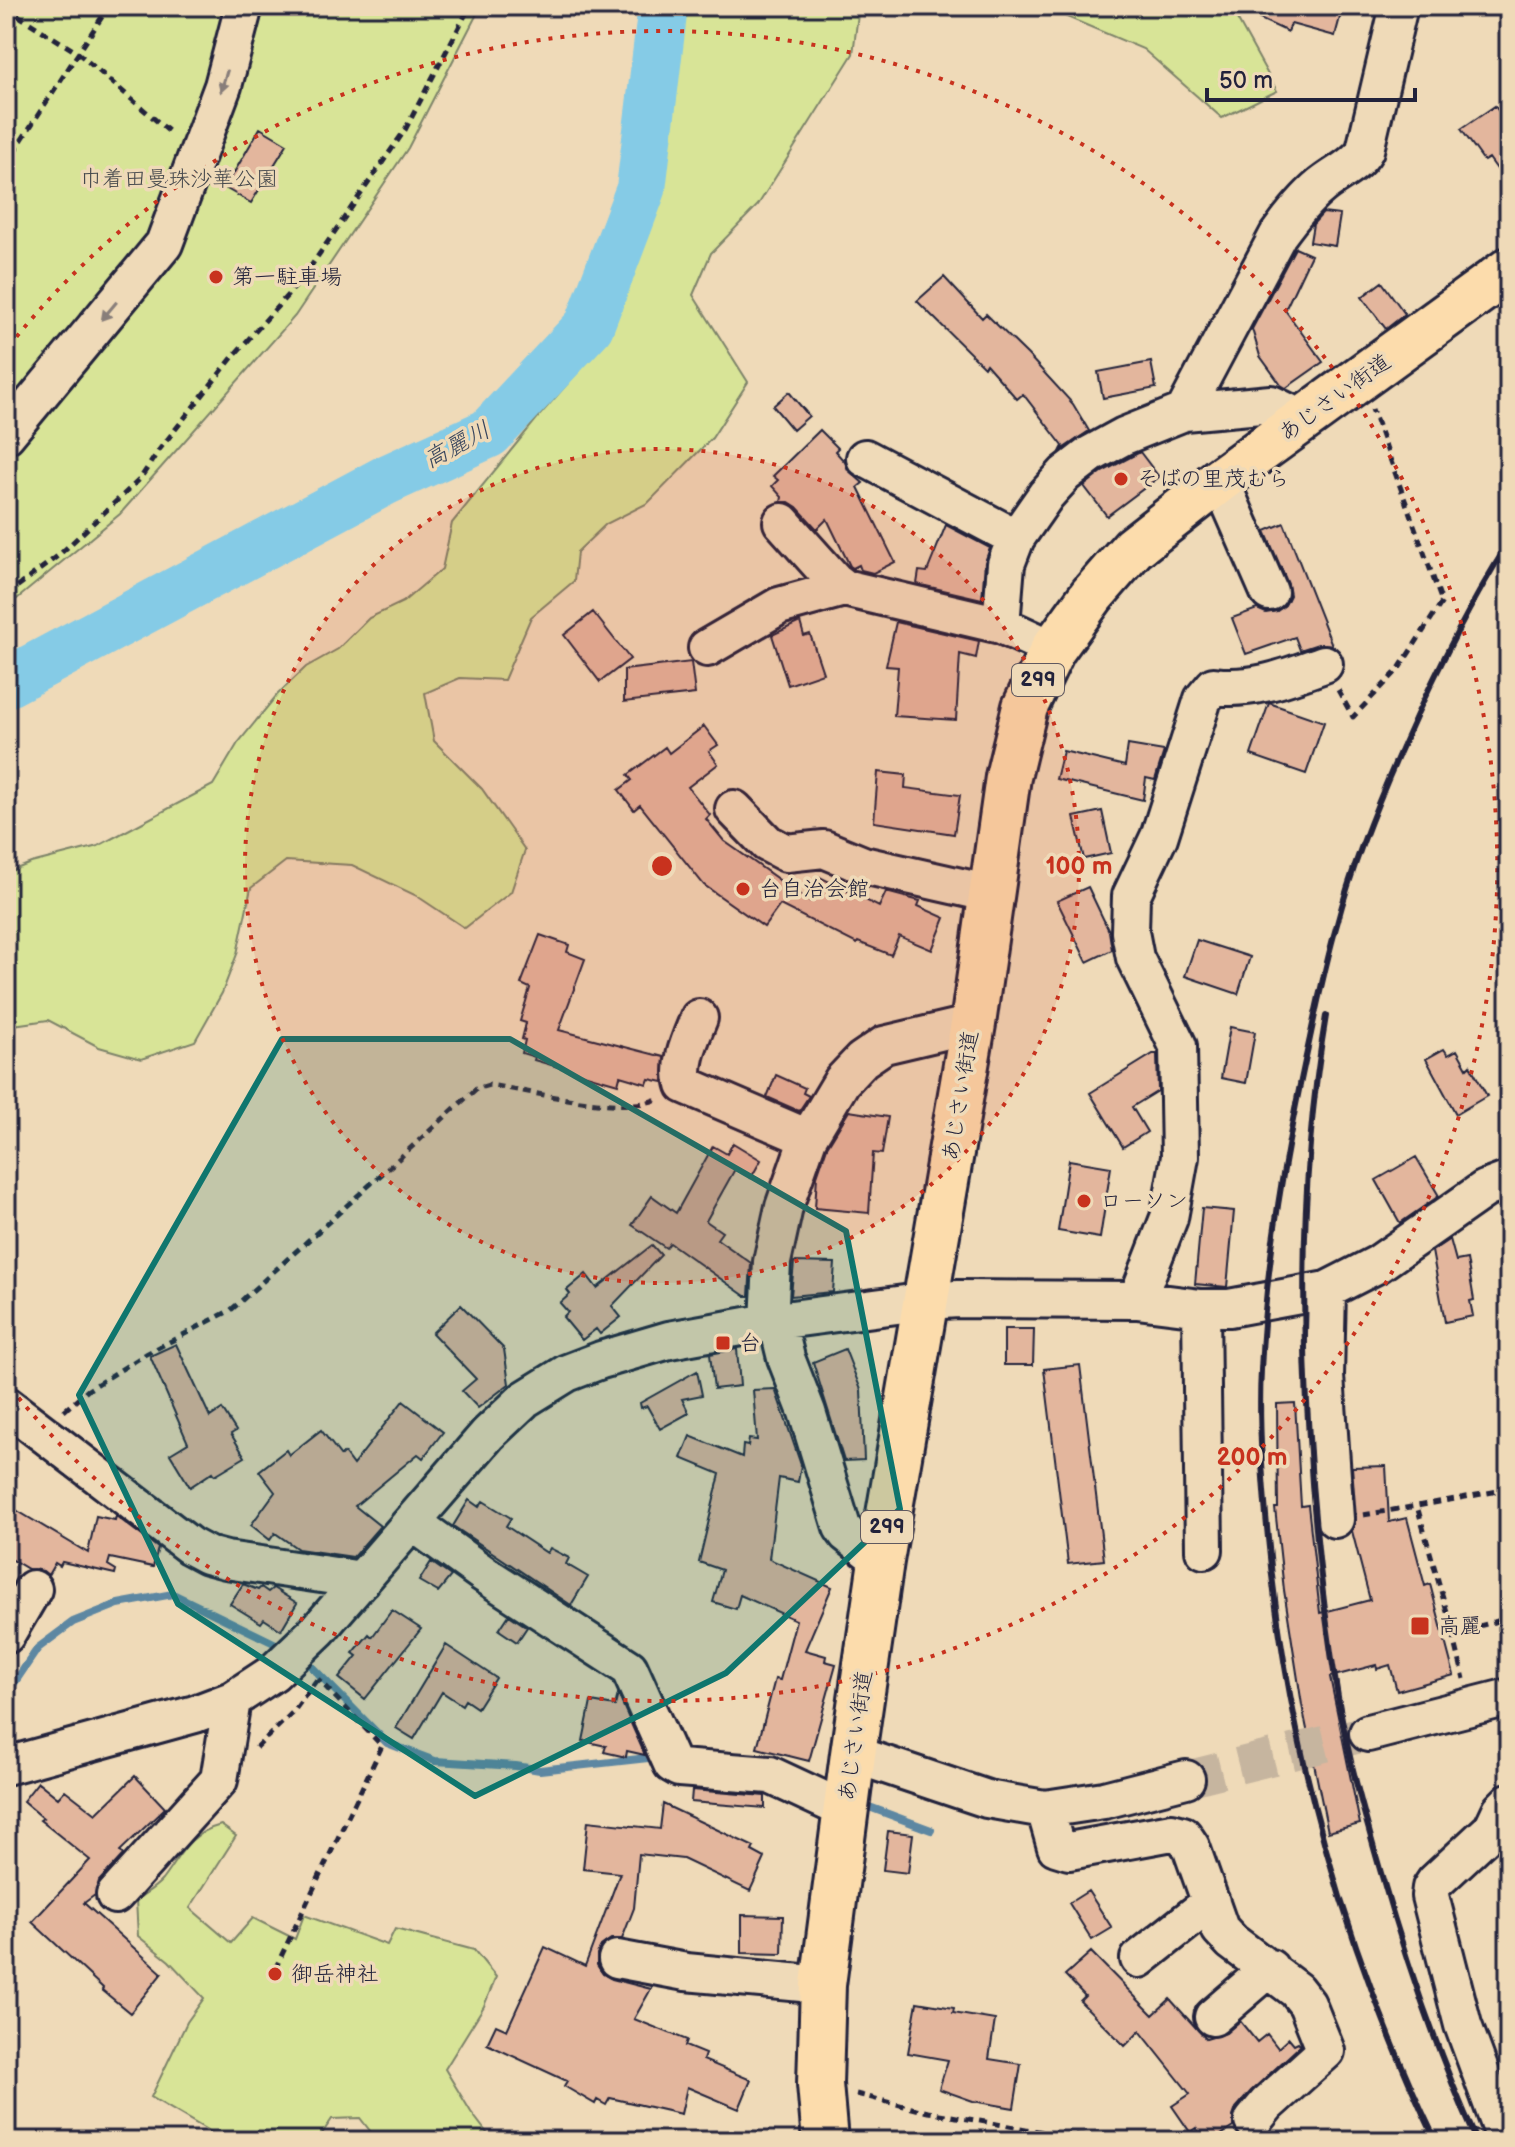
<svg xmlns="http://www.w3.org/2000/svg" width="1515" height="2147" viewBox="0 0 1515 2147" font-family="'Balsamiq Sans','Klee One',sans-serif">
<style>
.green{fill:#d8e497;stroke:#7d8369;stroke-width:2}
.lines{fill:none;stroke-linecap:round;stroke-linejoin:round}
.stream{stroke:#5d87a2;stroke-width:8}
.river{stroke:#85cbe6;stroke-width:50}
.building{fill:#e3b69d;stroke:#22223b;stroke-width:2}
.minor-tunnel{stroke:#c6b59f;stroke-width:36;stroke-dasharray:36 18;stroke-linecap:butt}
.minor-casing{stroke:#22223b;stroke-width:42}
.highway-casing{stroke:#22223b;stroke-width:50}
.path{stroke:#22223b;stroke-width:5;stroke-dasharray:8 6;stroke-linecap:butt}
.minor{stroke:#efdab8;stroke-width:36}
.highway{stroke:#fcdcac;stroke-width:44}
.rail{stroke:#22223b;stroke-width:6}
.oneway{fill:#887e7a}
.marked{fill:#0f766e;fill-opacity:0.2;stroke:#0f766e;stroke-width:6;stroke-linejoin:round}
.ring{fill:none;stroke:#c8321e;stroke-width:4;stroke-dasharray:4 8}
.poi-dot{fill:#c8321e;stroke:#efdab8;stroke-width:3}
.labels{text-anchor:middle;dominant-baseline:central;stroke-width:7;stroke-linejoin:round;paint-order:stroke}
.shield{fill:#efdab8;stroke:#605960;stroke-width:2}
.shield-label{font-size:20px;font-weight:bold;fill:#22223b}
.park-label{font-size:22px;fill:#46494d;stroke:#efdab8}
.poi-label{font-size:22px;fill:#22223b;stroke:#efdab8;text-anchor:start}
.street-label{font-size:22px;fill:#22223b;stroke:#efdab8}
.water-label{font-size:24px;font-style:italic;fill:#36445d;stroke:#efdab8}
.centre{fill:#c8321e;stroke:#efdab8;stroke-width:4}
.ring-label{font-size:24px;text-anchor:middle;font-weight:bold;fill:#c8321e;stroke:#efdab8;stroke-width:7;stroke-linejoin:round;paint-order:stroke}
</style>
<rect width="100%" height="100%" fill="#efdab8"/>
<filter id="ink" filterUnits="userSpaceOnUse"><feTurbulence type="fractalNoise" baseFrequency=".0125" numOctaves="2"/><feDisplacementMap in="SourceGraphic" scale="16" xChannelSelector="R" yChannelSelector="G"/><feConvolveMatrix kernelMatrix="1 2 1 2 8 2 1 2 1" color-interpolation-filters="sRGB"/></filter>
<g filter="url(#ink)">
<path class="green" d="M 6,6 L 481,6 L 408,148 L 295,316 L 120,514 L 6,608 Z
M 678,6 L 859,6 L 853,54 L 758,205 L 711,253 L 693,295 L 748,382 L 712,438 L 648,503 L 606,524 L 577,552 L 574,581 L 531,617 L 504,680 L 460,678 L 425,693 L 434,741 L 482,789 L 525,850 L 511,892 L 465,928 L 417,896 L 352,865 L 286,861 L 251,888 L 237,954 L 222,993 L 195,1041 L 141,1059 L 99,1047 L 48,1020 L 6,1026 L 6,873 L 31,863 L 98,846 L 213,785 L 238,743 L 277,695 L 306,667 L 338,649 L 369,618 L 403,602 L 442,569 L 452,523 L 539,416 L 598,349 L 647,217 L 663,134 Z
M 1041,6 L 1230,6 L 1277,91 L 1222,118 L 1143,49 Z
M 221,1825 L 236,1836 L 190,1908 L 231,1943 L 253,1918 L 295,1939 L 304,1915 L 387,1945 L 395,1929 L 474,1950 L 496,1977 L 484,2006 L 445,2069 L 471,2112 L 493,2141 L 378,2141 L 360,2118 L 332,2119 L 317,2141 L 226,2141 L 151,2097 L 187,2022 L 204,1998 L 169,1961 L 138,1936 L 136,1900 C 144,1894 155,1888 162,1880 C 181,1855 187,1834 221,1825 Z"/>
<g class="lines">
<path class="stream" d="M 309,1664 L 387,1743 L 435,1761 L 516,1766 L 540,1770 L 657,1757
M 6,1695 L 38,1648 L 73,1622 L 118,1604 L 173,1594 L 276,1644
M 872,1808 L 931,1830"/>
<path class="river" d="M 6,683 L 386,480 L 489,433 L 589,326 L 641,189 L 663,6"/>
</g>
<path class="building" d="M 1232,6 L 1343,6 L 1335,36 L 1291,24 L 1288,32 Z
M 1495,106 L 1509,126 L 1509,186 L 1489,158 L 1484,161 L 1461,129 Z
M 260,128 L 287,144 L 251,203 L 225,188 Z
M 1323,213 L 1340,215 L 1335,246 L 1310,242 L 1313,224 Z
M 1295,248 L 1311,255 L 1285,310 L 1323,362 L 1286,388 L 1281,385 L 1260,356 L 1252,329 Z
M 944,277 L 982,318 L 986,314 L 1028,355 L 1073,404 L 1089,431 L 1061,450 L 1063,446 L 1023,394 L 1017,399 L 986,364 L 984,367 L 917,301 Z
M 1382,282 L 1405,314 L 1386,329 L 1362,297 Z
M 1151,362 L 1156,388 L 1103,398 L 1098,372 Z
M 789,392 L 809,416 L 793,430 L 773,406 Z
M 820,430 L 838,448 L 835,451 L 845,462 L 848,470 L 863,483 L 858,487 L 895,562 L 873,573 L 861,570 L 859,565 L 853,568 L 850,566 L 827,519 L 817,529 L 797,507 L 789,502 L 781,502 L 782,497 L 772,486 L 778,480 L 773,476 Z
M 1140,452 L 1159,477 L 1107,516 L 1084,486 L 1102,472 Z
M 1284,523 L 1332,645 L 1318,644 L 1300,650 L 1295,637 L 1246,654 L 1232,618 L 1257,609 L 1266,613 L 1277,611 L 1285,605 L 1290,595 L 1288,584 L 1265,531 Z
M 946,525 L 990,548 L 985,562 L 982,599 L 917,584 L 919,571 L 927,572 Z
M 593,612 L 630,659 L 600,682 L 564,635 Z
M 800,622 L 804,636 L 810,634 L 823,673 L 788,685 L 772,635 Z
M 896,622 L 979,641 L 976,658 L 960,654 L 956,720 L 894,716 L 898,667 L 886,666 Z
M 691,662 L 695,694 L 624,702 L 624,670 Z
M 1269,703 L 1324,722 L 1306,774 L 1251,755 Z
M 704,726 L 718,745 L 709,751 L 718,764 L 688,787 L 710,815 L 706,819 L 724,841 L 809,901 L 820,877 L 879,907 L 886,892 L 920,901 L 918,906 L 945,918 L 932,950 L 899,936 L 891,955 L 858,942 L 857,944 L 780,905 L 764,927 L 704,885 L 640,805 L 634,810 L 619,790 L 632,780 L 628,775 L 665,747 L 669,753 Z
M 1128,745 L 1164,751 L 1155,780 L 1146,778 L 1143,800 L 1056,779 L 1063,751 L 1125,766 Z
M 878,772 L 906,775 L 905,788 L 960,795 L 954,834 L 874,822 Z
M 1102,811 L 1111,853 L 1084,859 L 1074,817 Z
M 1088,887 L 1109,931 L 1112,950 L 1087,962 L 1057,901 Z
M 540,935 L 569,945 L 567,952 L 585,959 L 559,1030 L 664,1057 L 663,1082 L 649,1079 L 647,1084 L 620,1076 L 618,1084 L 534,1060 L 535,1057 L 522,1053 L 525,1040 L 522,1039 L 526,1023 L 520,1021 L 530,988 L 521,984 Z
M 1197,940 L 1250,957 L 1238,994 L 1185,976 Z
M 1230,1027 L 1255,1032 L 1246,1083 L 1221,1078 Z
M 1444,1049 L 1448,1055 L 1457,1050 L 1467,1068 L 1470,1065 L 1487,1096 L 1456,1114 L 1426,1059 Z
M 1153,1054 L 1157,1054 L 1158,1091 L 1132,1107 L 1147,1132 L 1123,1147 L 1090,1093 Z
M 776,1075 L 805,1088 L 803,1093 L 809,1096 L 799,1111 L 767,1097 Z
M 849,1111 L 888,1117 L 882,1154 L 873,1153 L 869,1213 L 815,1208 L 817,1176 L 827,1147 Z
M 733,1143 L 761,1160 L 751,1178 L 735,1169 L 706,1221 L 722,1232 L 717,1239 L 751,1263 L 749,1296 L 745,1296 L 670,1243 L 666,1248 L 632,1225 L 652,1196 L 676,1213 L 713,1146 L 727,1154 Z
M 1416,1157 L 1439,1196 L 1400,1223 L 1376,1180 Z
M 1069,1160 L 1111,1167 L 1100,1238 L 1058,1231 Z
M 1202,1208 L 1234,1211 L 1227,1287 L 1195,1284 Z
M 1450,1239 L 1456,1261 L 1467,1259 L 1474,1300 L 1470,1301 L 1473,1316 L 1445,1322 L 1432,1251 Z
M 652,1245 L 661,1255 L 612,1306 L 621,1317 L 600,1334 L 596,1329 L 582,1340 L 563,1317 L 568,1312 L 560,1303 L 570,1294 L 567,1290 L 586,1274 L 597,1288 Z
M 794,1262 L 835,1263 L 833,1292 L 791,1296 Z
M 461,1305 L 504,1349 L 509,1384 L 478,1408 L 462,1391 L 476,1379 L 432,1333 Z
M 1004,1329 L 1034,1329 L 1033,1365 L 1004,1365 Z
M 176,1344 L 210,1417 L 222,1409 L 236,1431 L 231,1434 L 245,1457 L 215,1475 L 213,1472 L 190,1487 L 170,1454 L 188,1443 L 150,1356 Z
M 737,1349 L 740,1386 L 714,1389 L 710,1354 Z
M 845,1349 L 861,1390 L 864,1460 L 844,1461 L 813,1362 Z
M 1080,1365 L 1104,1560 L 1068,1564 L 1044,1369 Z
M 697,1371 L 702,1395 L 682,1399 L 689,1413 L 660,1429 L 647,1406 L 641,1408 L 640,1403 Z
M 775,1389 L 801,1465 L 798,1482 L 779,1478 L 769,1559 L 832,1587 L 805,1650 L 826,1656 L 825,1661 L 836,1664 L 809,1761 L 757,1748 L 775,1679 L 780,1680 L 796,1620 L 740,1595 L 736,1609 L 713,1602 L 722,1570 L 699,1562 L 720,1474 L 681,1458 L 690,1436 L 742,1457 L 743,1445 L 748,1446 L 749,1439 L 757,1440 L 753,1390 Z
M 403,1401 L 443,1432 L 423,1458 L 418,1454 L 355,1506 L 380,1526 L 353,1557 L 298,1549 L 275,1533 L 270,1540 L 251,1525 L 275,1492 L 259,1471 L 286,1450 L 289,1455 L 321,1430 L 341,1456 L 344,1453 L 353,1465 Z
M 1295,1403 L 1301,1506 L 1308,1505 L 1320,1613 L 1370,1600 L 1352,1531 L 1356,1518 L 1352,1467 L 1386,1466 L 1389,1522 L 1407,1518 L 1425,1586 L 1430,1584 L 1454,1675 L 1397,1691 L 1390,1665 L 1377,1669 L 1376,1665 L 1330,1677 L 1360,1824 L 1328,1832 L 1302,1705 L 1284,1590 L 1275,1508 L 1278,1508 L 1277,1404 Z
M 469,1500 L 479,1507 L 483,1501 L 511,1518 L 506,1526 L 547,1553 L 550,1548 L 569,1558 L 566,1564 L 588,1577 L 571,1605 L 453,1526 Z
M 6,1504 L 88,1553 L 96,1516 L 115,1520 L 116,1516 L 158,1548 L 153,1567 L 110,1558 L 108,1565 L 116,1570 L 115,1574 L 62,1562 L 60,1566 L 55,1563 L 48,1575 L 43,1571 L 28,1569 L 6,1556 Z
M 431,1562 L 451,1576 L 438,1592 L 419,1581 Z
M 243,1584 L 258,1590 L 261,1587 L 268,1592 L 273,1588 L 297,1603 L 281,1630 L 264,1619 L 261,1623 L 230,1604 Z
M 392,1610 L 421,1629 L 365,1699 L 339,1678 L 357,1656 L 353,1653 L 369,1634 L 372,1637 Z
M 509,1615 L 527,1627 L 517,1642 L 499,1630 Z
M 446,1645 L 496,1678 L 477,1708 L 465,1700 L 462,1705 L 442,1692 L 414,1739 L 396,1728 Z
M 618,1694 L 645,1755 L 627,1751 L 626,1757 L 604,1752 L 606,1746 L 583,1741 L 591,1702 L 615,1706 Z
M 135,1776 L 165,1808 L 120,1851 L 123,1855 L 99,1881 L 95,1895 L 84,1903 L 162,1973 L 130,2013 L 102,1990 L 103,1988 L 32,1922 L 90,1860 L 40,1820 L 43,1818 L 23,1801 L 38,1782 L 58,1798 L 65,1790 L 96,1814 Z
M 692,1790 L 765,1796 L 765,1808 L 691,1802 Z
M 663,1804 L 754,1847 L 752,1851 L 765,1858 L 750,1891 L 683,1859 L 639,1854 L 634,1908 L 622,1939 L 611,1939 L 601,1946 L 597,1954 L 597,1965 L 603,1974 L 612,1979 L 651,1989 L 634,2019 L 687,2040 L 685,2046 L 705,2054 L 703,2060 L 751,2080 L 739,2109 L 687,2087 L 681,2114 L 610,2098 L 606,2105 L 597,2100 L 595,2104 L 564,2086 L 567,2081 L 487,2044 L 496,2025 L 507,2030 L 545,1947 L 585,1966 L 620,1873 L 583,1869 L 588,1821 L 660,1829 Z
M 888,1831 L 913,1834 L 908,1873 L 883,1870 Z
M 1088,1891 L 1112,1928 L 1092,1940 L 1069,1903 Z
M 742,1915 L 783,1916 L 782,1954 L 742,1953 Z
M 1091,1952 L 1153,2015 L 1170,1999 L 1206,2039 L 1226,2033 L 1240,2021 L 1257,2042 L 1267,2034 L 1278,2048 L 1289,2038 L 1294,2044 L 1298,2042 L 1301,2045 L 1251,2091 L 1236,2108 L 1233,2117 L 1233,2127 L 1212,2141 L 1205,2141 L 1196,2128 L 1190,2132 L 1172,2106 L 1190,2094 L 1140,2031 L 1125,2046 L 1080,2001 L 1085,1996 L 1065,1975 Z
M 917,2002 L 954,2008 L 953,2013 L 995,2020 L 989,2059 L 1021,2064 L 1014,2108 L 973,2101 L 939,2089 L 948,2060 L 908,2053 Z"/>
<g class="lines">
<path class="minor-tunnel" d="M 1186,1779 L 1368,1733"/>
<defs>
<path id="minor" d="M 1184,412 L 1278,235 C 1291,217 1304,200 1321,186 C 1335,174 1356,166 1365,150 L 1399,6
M 6,435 L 164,244 L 223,86 L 244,6
M 865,458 L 1016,538
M 1220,480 L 1269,592
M 782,522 L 834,580 L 844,588 L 1001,625
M 707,648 L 779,606 L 844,588
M 1053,649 L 1001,625 L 1006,564 L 1016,538 L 1046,495 L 1065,474 L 1091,454 L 1124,436 L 1184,412 L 1271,404 L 1304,420
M 734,809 L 767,843 L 786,853 L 824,849 L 863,865 L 992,894
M 699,1018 C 691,1038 678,1064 685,1085 L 808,1138
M 1327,1290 L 1325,1376 L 1335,1519
M 1137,1300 L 1169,1218 L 1180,1157 L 1178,1046 L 1135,958 L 1130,932 L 1131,896 L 1159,837 L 1203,699 L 1214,686 C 1254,691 1287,677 1324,664
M 1201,1308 L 1204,1550
M 777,1321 L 786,1358 L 807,1412 L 842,1527 L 847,1534 L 881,1561
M 769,1322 L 772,1262 L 784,1207 L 808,1138 L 842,1081 L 862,1060 L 884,1045 L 973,1024
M 6,1405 L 190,1546 L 207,1555 L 226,1560 L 362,1580
M 412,1522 L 484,1574 L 629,1668 L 672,1764 L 679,1768 L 770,1775 L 845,1810
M 6,1635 L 33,1589
M 1368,1733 L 1509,1697
M 853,1754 L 987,1799 L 1045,1809 L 1104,1800 L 1186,1779
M 6,1766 L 195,1714 L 232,1700 L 273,1673 L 319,1629 L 488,1434 L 525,1399 L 567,1373 L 601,1360 L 669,1340 L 769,1322 L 927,1301 L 958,1299 L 1137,1300 L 1201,1308 L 1229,1308 L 1327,1290 L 1378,1264 L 1485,1189 L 1509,1180
M 1045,1809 L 1056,1847 L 1069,1851 L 1172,1832 L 1183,1835 L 1191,1847 L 1220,1929 L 1232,1942 L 1296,1990 L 1307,2004 L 1326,2051 L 1267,2104 L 1253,2121
M 115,1895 L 219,1780 L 232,1700
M 617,1959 L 686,1972 L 823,1985
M 1139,1959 L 1211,1902
M 1213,2017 L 1270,1968
M 1506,2141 L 1463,2025 L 1430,1896 L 1431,1888 L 1435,1882 L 1492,1829 L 1501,1810 L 1509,1802"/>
<path id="highway" d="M 825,2141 L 820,2084 L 823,1985 L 853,1754 L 881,1561 L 973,1024 L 1008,777 L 1025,707 L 1053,649 L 1092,595 L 1133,548 L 1220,480 L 1509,270"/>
</defs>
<use href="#minor" class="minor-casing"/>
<use href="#highway" class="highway-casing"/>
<path class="path" d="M 6,8 L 78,53 L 172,134
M 6,164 L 109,6
M 6,595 L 59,555 L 140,479 L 159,450 L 236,353 L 302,279 L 405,130 L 470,6
M 1338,690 L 1353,717 L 1398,670 L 1442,602 L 1372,409
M 64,1411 L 88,1390 L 146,1354 L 231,1310 L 476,1089 L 489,1085 C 529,1091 624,1115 657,1099
M 1509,1489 L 1417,1506 L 1453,1633 L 1509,1618
M 1363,1515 L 1417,1506
M 1453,1633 L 1464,1679
M 256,1748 L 294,1711 L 318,1678
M 275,1969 L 382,1746 L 318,1679
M 856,2094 L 928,2112 L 1055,2134 L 1177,2141"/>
<use href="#minor" class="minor"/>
<use href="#highway" class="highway"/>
<path class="rail" d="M 1326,1016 C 1302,1155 1300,1297 1309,1438 C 1314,1527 1324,1615 1339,1703 C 1349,1761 1365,1817 1381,1873 C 1407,1964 1438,2055 1477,2141
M 1436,2141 C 1345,1952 1288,1747 1268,1538 C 1263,1483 1258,1425 1261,1370 C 1266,1258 1286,1147 1310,1038 C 1318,1000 1326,962 1337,924 C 1353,862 1378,801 1404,743 C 1435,673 1468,607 1509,542"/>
</g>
<defs><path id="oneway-solid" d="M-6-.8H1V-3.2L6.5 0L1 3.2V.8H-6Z" transform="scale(2)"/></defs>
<g class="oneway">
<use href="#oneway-solid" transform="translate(224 81) rotate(107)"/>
<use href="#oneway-solid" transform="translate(109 311) rotate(130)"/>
</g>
</g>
<path class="marked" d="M 282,1039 L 510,1039 L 846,1231 L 900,1509 L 726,1673 L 475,1796 L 178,1604 L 79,1395 Z"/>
<circle cx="662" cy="866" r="417" fill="#c8321e" fill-opacity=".12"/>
<g class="ring">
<circle cx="662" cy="866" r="417"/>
<path d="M9 346A835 835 0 1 1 9 1386"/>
</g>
<g class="poi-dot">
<circle cx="216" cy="277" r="8"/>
<circle cx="1121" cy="479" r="8"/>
<circle cx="743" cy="889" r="8"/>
<circle cx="1084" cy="1201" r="8"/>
<rect x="715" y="1335" width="16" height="16" rx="4"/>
<rect x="1410" y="1616" width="20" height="20" rx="4"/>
<circle cx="275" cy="1974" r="8"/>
</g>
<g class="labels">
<g class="shield">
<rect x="1012" y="664" width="52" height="32" rx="6"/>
<rect x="861" y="1511" width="52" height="32" rx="6"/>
</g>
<g class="shield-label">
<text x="1038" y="680">299</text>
<text x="887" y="1527">299</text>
</g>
<g class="park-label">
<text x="179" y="179">巾着田曼珠沙華公園</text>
</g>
<g class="poi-label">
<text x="232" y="277">第一駐車場</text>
<text x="1137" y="479">そばの里茂むら</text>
<text x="759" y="889">台自治会館</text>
<text x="1100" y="1201">ローソン</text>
<text x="739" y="1343">台</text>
<text x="1438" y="1626">高麗</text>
<text x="291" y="1974">御岳神社</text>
</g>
<g class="street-label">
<text transform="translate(1335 398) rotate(-36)">あじさい街道</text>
<text transform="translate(961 1096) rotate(-81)">あじさい街道</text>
<text transform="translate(856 1736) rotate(-82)">あじさい街道</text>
</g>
<g class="water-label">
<text transform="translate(457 445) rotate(-28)">高麗川</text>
</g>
</g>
<circle cx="662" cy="866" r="12" class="centre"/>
<g class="ring-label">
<text x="1079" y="874">100 m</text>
<text x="1252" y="1465">200 m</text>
</g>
<rect width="1515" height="2147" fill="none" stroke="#efdab8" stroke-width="32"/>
<rect x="16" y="16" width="1483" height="2115" fill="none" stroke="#22223b" stroke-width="3" filter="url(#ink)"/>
<path d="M1207 88v12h208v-12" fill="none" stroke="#22223b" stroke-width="4"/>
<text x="1219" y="88" font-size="24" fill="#22223b" stroke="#efdab8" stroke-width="6" paint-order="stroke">50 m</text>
</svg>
